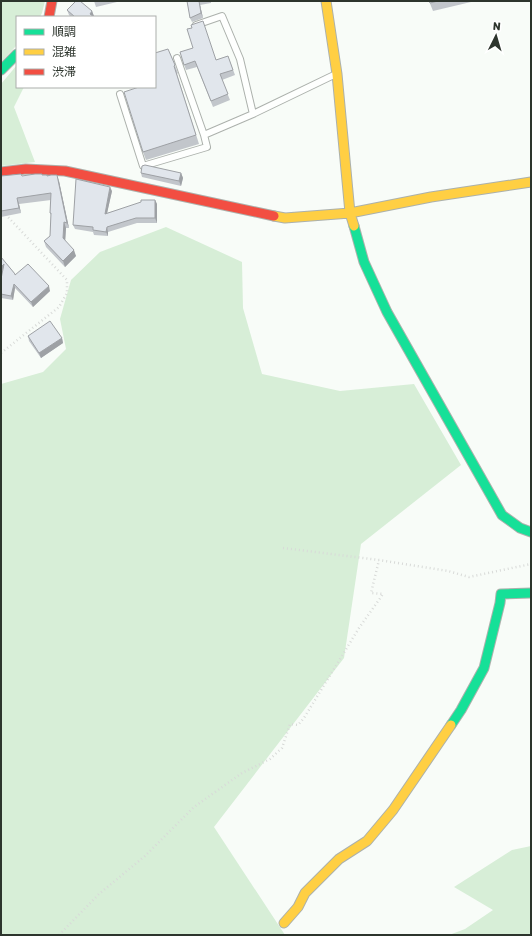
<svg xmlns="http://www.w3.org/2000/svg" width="532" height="936" viewBox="0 0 532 936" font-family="Rubik,'Noto Sans JP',sans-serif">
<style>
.green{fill:#d7eed7}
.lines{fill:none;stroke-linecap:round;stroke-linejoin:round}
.lane-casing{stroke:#acb1ac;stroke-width:8}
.fast-casing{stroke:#acb1ac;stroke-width:11}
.slow-casing{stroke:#acb1ac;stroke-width:11}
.jam-casing{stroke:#acb1ac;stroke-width:11}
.path{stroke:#d8dad8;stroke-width:2.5;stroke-dasharray:1 3;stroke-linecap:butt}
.lane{stroke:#fefffe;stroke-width:6}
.fast{stroke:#16e098;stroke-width:9}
.slow{stroke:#ffcf43;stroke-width:9}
.jam{stroke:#f24e42;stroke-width:9}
.wall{fill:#c2c6cb}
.shaded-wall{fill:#9ea1a5}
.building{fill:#e1e6ec;stroke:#9ea1a5}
</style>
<rect width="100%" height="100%" fill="#f8fcf8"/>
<path class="green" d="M 1,1 L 45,1 L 42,13 L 40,17 L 17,17 L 17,45 L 1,62 Z
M 17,65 L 17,87 L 24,87 L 14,107 L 35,162 L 1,166 L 1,84 Z
M 166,227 L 242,262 L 243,308 L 262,374 L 340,391 L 414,384 L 461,465 L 361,544 L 344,658 L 214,827 L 285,935 L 1,935 L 1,384 L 43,372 L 66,349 L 60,319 L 71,280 L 100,252 Z
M 531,846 L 531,935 L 449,935 L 465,929 L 493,910 L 454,887 L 512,850 Z"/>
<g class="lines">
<defs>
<path id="lane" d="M 196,25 L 222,16 L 240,59 L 253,114
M 177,58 L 204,135 L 253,114 L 336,74
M 120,94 L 143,166 L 207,147 L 204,135"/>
<path id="fast" d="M 1,70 L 17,54
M 354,226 L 364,262 L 387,312 L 502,515 L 520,528 L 531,532
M 451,725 L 461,710 L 484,668 L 500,603 L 501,594 L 531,593"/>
<path id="slow" d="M 326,1 L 337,74 L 350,213 L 354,226
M 274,216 L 285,218 L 350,213 L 431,197 L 531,182
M 284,923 L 298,907 L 305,893 L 339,859 L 367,841 L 393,810 L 451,725"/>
<path id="jam" d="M 49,17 L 52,1
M 1,172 L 26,169 L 65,171 L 274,216"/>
</defs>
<use href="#lane" class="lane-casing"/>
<use href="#fast" class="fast-casing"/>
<use href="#slow" class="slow-casing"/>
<use href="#jam" class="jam-casing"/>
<path class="path" d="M 1,353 L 59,307 L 67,293 L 67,280 L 8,217 L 7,213
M 283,548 L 379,560 L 448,571 L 469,577 L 531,564
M 59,935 L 99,894 L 145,856 L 194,807 L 242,773 L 270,759 L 282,748 L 290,724 L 298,725 L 304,718 L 359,628 L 383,594 L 371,593 L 379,560"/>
<use href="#lane" class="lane"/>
<use href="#fast" class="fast"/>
<use href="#slow" class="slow"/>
<use href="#jam" class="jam"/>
</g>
<path class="wall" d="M 94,1 L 117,1 L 117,2 L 96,7 Z
M 187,1 L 211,1 L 211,3 L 200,5 L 203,18 L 192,22 L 190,18 Z
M 429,1 L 471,1 L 471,2 L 433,11 Z
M 67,10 L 92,11 L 94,17 L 71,17 L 69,15 Z
M 180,52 L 216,60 L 228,56 L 235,75 L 222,80 L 230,100 L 213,107 L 197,67 L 186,70 Z
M 170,53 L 178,73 L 177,74 L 199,144 L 146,160 L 143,152 L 155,87 Z
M 141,173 L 181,173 L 183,178 L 181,186 L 142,177 Z
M 21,174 L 22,176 L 47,176 L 59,181 L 69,228 L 66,228 L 65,241 L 76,256 L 65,267 L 46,247 L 44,241 L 50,236 L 51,215 L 50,213 L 51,200 L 19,204 L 21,213 L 1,217 L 1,176 Z
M 112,191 L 107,213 L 155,200 L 157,204 L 157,223 L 137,223 L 108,232 L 108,236 L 94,235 L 93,232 L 75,229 L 73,225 Z
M 1,257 L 16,275 L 50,291 L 33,307 L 15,288 L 13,300 L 1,298 L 1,279 L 2,271 L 1,272 Z
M 28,336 L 62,338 L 63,343 L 41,358 L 29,341 Z"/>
<path class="shaded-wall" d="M 199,1 L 200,5 L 203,18 L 201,13 Z
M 92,11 L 94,16 L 93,17 L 90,14 Z
M 181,173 L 183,178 L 181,186 L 179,181 Z
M 57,175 L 59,181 L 69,228 L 67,223 Z
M 110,187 L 112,191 L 106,218 L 105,214 Z
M 17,198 L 19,204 L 21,213 L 19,208 Z
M 155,200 L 157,204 L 157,223 L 155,218 Z
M 64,222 L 66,228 L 65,244 L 63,238 Z
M 107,227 L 108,232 L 108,236 L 106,232 Z
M 74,250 L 76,256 L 65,267 L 63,261 Z
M 4,264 L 5,269 L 1,272 L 1,267 Z
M 14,284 L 15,288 L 13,300 L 11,296 Z
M 49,286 L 50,291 L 33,307 L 31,302 Z
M 62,338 L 63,343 L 41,358 L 39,353 Z"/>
<path class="building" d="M 76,1 L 80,1 L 92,11 L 90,14 L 94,17 L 75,17 L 67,10 Z
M 187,1 L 199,1 L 201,13 L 190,18 Z
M 429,1 L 438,1 L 430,3 Z
M 203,21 L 216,60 L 228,56 L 233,70 L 220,74 L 228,94 L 211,101 L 195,61 L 184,65 L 180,52 L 193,48 L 187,29 L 192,28 L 191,25 Z
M 168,49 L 175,65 L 174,66 L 196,135 L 143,152 L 124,92 L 139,87 L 155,87 L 155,53 Z
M 145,165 L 181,173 L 179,181 L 141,173 L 142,166 Z
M 21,174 L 22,176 L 35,174 L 42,174 L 42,175 L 47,175 L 47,176 L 51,175 L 57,175 L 67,223 L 64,222 L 63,238 L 74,250 L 63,261 L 44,241 L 50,236 L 51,213 L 50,213 L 51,193 L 17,198 L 19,208 L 1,211 L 1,176 Z
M 76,179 L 110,187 L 105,214 L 141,202 L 141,200 L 155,200 L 155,218 L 136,218 L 107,227 L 106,232 L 93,230 L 93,227 L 73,225 Z
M 1,257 L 15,274 L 15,275 L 28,264 L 49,286 L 31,302 L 14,284 L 11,296 L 1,294 L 1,279 L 4,264 L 1,267 Z
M 50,321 L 62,338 L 39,353 L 28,336 Z"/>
<rect width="532" height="936" fill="none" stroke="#2d352d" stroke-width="4"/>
<rect x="16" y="16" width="140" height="72" fill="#ffffff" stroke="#abaeab"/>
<rect x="24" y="29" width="20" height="6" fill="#16e098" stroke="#abaeab"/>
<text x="52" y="36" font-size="12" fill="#2d352d">順調</text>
<rect x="24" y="49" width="20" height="6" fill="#ffcf43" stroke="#abaeab"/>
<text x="52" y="56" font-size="12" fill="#2d352d">混雑</text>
<rect x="24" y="69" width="20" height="6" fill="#f24e42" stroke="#abaeab"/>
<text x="52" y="76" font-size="12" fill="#2d352d">渋滞</text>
<g transform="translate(496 36) rotate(5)" stroke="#ffffff" stroke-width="3" paint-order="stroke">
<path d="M0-3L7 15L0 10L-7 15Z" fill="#2d352d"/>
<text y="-6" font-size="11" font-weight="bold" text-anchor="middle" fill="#2d352d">N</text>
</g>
</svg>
